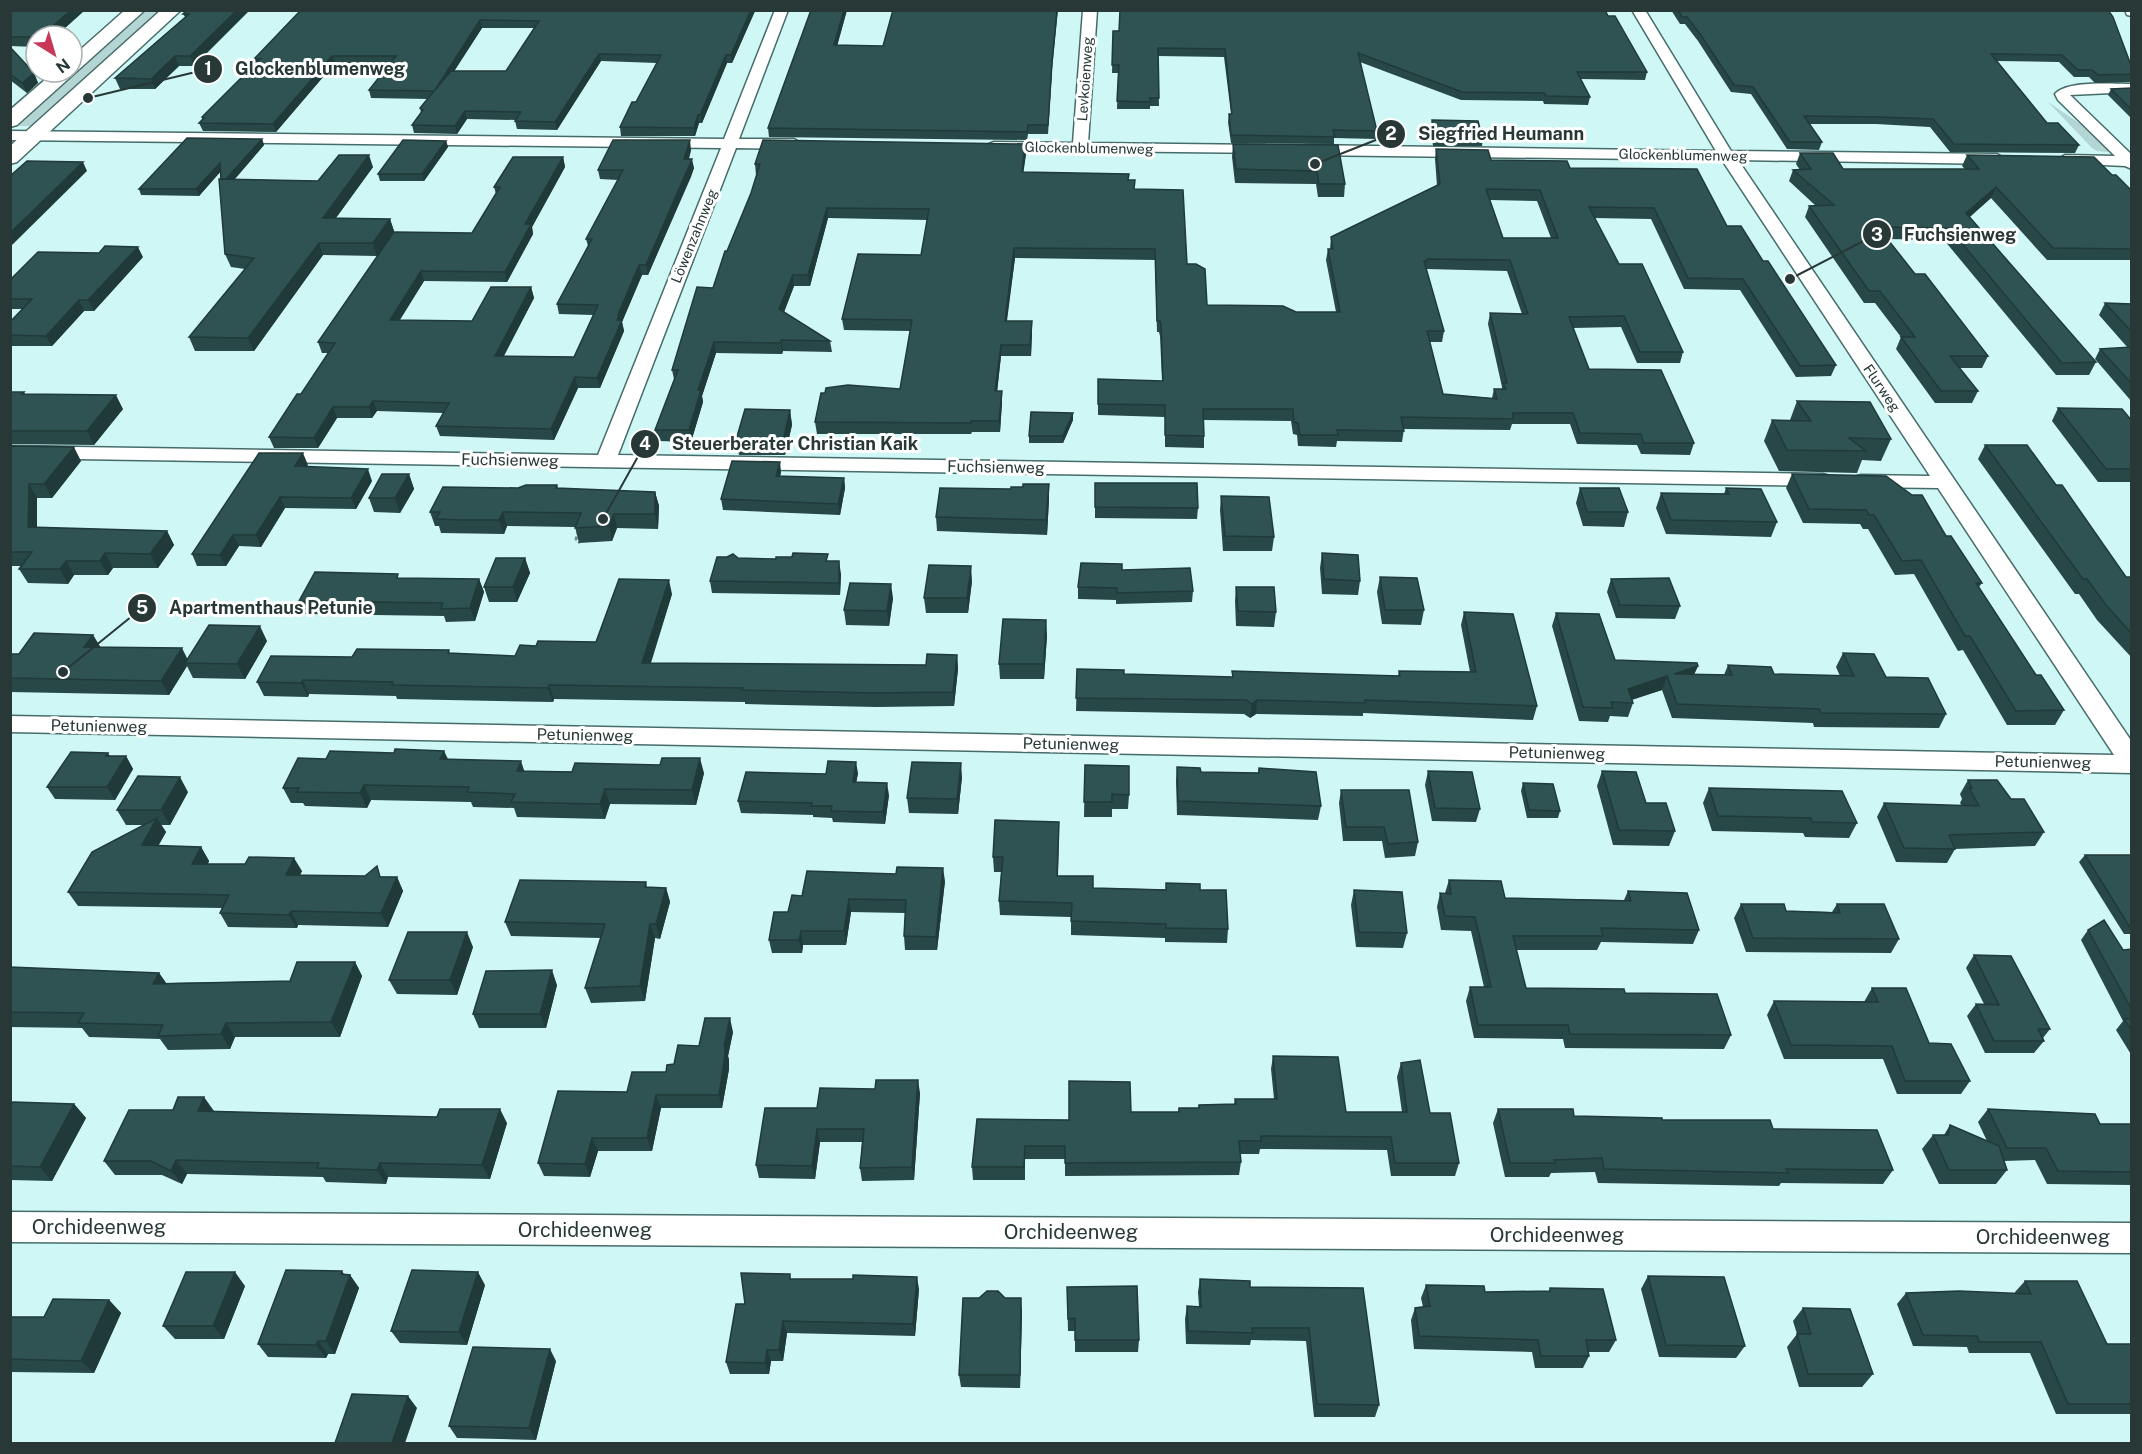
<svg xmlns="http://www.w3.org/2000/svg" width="2142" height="1454" viewBox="0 0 2142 1454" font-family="'Public Sans',sans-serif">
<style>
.green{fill:#b3d6d4}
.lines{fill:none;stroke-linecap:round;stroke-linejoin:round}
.minor-casing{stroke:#466c6a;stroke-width:3}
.secondary-casing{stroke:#466c6a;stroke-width:3}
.path{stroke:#74908e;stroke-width:3;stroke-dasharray:4 2;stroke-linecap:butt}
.minor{fill:#fff;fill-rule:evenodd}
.secondary{fill:#fff;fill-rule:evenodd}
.wall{fill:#284747;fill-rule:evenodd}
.shaded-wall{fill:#203a39}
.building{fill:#2e5352;stroke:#203a39;stroke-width:1.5;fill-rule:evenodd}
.labels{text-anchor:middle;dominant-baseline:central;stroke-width:6;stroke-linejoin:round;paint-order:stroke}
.far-street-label{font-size:14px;fill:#273837;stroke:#fff}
.street-label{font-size:16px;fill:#273837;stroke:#fff}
.near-street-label{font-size:20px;fill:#273837;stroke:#fff}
.leader{fill:none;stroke:#273837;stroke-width:2}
.callout-dot{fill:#273837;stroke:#fff;stroke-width:2}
.mark-label{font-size:18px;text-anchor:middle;font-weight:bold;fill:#fff}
.callout-label{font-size:18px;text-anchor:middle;font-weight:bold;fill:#273837;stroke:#fff;stroke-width:6;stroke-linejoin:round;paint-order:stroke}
</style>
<rect width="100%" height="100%" fill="#cef7f5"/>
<path class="green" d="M 145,11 L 165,11 L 35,126 L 16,126 Z
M 2048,102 L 2082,125 L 2108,149 L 2108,152 L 2097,151 L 2092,148 Z"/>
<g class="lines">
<defs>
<path id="minor" d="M 775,10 L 788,10 L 739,139 L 794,139 L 802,144 L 794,149 L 736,148 L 618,455 L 1823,474 L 1830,476 L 1833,480 L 1830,484 L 1823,486 L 10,458 L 10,446 L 598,455 L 721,148 L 10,140 L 10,131 L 724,139 Z
M 1083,10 L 1097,10 L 1088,143 L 1265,145 L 1273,150 L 1270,153 L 989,150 L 986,147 L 989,144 L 994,142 L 1073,143 Z
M 1632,10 L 1645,10 L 1731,151 L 1997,154 L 2005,159 L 1997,164 L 1738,160 L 2132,742 L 2132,773 L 10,732 L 10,716 L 2114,755 L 1938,488 L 1861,487 L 1854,485 L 1851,481 L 1854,477 L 1861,475 L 1930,476 L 1722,160 L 1306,155 L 1298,150 L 1306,145 L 1716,151 Z
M 2125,10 L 2132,10 L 2132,16 L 2127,15 Z
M 2132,84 L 2132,92 L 2070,95 L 2132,155 L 2132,169 L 2125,166 L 2060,163 L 2057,160 L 2065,155 L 2115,156 L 2058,100 L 2055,94 C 2067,80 2113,84 2132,84 Z
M 10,1212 L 2132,1223 L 2132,1253 L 10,1242 Z"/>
<path id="secondary" d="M 125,10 L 145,10 L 17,125 L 10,127 L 10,110 L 54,72 L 72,72 L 72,57 Z
M 161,10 L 181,10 L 17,162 L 10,164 L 10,146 Z"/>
</defs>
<use href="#minor" class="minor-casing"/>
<use href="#secondary" class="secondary-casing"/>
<path class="path" d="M 579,531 L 576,539 L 580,543"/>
<use href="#minor" class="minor"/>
<use href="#secondary" class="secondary"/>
</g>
<path class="wall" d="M 10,10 L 85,10 L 56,36 L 36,36 L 36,47 L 10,46 Z
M 187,10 L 194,66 L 179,66 L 155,89 L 120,89 L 115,78 L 185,17 L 183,14 Z
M 301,10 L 755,10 L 755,11 L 732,63 L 727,63 L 702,123 L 699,123 L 695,136 L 621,136 L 620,127 L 636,102 L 657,63 L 601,61 L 557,130 L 517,129 L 515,121 L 516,120 L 467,119 L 457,134 L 414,133 L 412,125 L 421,113 L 420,108 L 428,99 L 371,98 L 369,90 L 390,64 L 335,63 L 276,132 L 203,131 L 199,123 L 202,120 L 202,117 L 256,64 L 254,59 ZM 482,28 L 534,28 L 506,71 L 454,71 Z
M 811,10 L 847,10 L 837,45 L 1052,70 L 1048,134 L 1028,134 L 1027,140 L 769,137 L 768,128 Z
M 1671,10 L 2108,10 L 2132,68 L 2132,79 L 2130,82 L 2095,83 L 2089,77 L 2074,77 L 2059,62 L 1997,61 L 2047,123 L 2079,145 L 2075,153 L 1950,152 L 1930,127 L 1876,124 L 1809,124 L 1822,142 L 1819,150 L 1787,149 L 1751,94 L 1731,92 L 1698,41 L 1685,24 L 1680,24 Z
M 1608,16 L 1647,72 L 1645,80 L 1581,79 L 1590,97 L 1588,105 L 1544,104 L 1543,101 L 1461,100 L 1360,62 L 1377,131 L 1376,139 L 1334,138 L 1334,144 L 1231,143 L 1228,122 L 1229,114 L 1231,114 L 1224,57 L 1158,56 L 1159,106 L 1150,106 L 1150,109 L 1117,109 L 1118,73 L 1112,73 L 1113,31 Z
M 10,47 L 34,73 L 38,83 L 27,93 L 10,80 Z
M 2132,88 L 2132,119 L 2108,95 L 2111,89 Z
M 1432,120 L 1483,140 L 1482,146 L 1433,146 L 1431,127 Z
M 262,139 L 264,145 L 235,179 L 318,181 L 373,167 L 336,218 L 390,219 L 394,231 L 393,233 L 472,233 L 496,194 L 494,187 L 563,157 L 565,167 L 532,227 L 533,234 L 507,282 L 424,281 L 400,320 L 472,321 L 531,287 L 534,298 L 504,356 L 574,357 L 593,315 L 559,314 L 557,304 L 588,246 L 586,239 L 618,180 L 600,179 L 598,170 L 691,150 L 689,159 L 694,168 L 648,275 L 642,275 L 622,322 L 624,331 L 600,388 L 578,388 L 554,440 L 440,436 L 436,426 L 443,413 L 377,411 L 372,418 L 337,418 L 318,448 L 274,448 L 269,437 L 301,394 L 328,353 L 322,353 L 318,342 L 377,256 L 323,255 L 254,351 L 195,351 L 189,337 L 245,269 L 231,267 L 225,254 L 220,172 L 199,196 L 141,195 L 139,189 Z
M 446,141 L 448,147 L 424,181 L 380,181 L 378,174 Z
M 1025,144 L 1026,154 L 1023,172 L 1128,180 L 1187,264 L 1207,305 L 1296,312 L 1336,312 L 1326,260 L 1328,249 L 1330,249 L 1331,237 L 1437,186 L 1435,159 L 1436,149 L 1491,160 L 1570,168 L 1727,226 L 1763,261 L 1836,365 L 1831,376 L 1796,377 L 1740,290 L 1684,289 L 1651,219 L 1594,218 L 1619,264 L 1683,352 L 1680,363 L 1637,363 L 1621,327 L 1573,328 L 1589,369 L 1694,443 L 1690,455 L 1641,454 L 1637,445 L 1577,444 L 1570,424 L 1512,424 L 1510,430 L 1404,429 L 1402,442 L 1337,441 L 1336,447 L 1298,446 L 1297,435 L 1293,434 L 1291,421 L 1204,420 L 1204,448 L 1165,447 L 1165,417 L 1098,415 L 1098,379 L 1162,381 L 1160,336 L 1159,332 L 1157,332 L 1155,260 L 1015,258 L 1007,321 L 1032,332 L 1031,356 L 1001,356 L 997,391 L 1002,391 L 1002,402 L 1000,432 L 972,432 L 971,434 L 817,434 L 815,422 L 900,389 L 910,331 L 844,330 L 842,319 L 921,255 L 927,220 L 828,218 L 810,286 L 794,286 L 784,312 L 830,341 L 832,352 L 783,351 L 782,354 L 716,353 L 702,396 L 703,402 L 691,442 L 658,441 L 655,430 L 674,379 L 672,370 L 713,288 L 751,193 L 757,175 L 756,175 L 755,164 ZM 1490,200 L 1537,201 L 1551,238 L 1503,238 ZM 1426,269 L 1507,271 L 1522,314 L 1490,313 L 1488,324 L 1502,387 L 1502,389 L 1494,389 L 1492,398 L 1443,394 L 1430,342 L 1442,342 L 1444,331 Z
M 1233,144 L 1338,145 L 1345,184 L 1344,197 L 1318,197 L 1316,184 L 1235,183 L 1232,157 Z
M 1800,153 L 1843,169 L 1965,169 L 1962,166 L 1967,155 L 2112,175 L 2132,191 L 2132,260 L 2047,260 L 1991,198 L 1969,217 L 2096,362 L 2089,375 L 2056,375 L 1944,240 L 1887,239 L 1915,274 L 1988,356 L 1982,368 L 1959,368 L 1978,391 L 1972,403 L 1935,403 L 1896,349 L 1901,337 L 1875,303 L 1864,303 L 1805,217 L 1809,206 L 1816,206 L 1789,181 L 1793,170 L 1800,170 L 1796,164 Z
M 143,257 L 94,311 L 84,311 L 52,346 L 10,346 L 10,322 L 22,309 L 10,309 L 10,280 Z
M 2105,303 L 2132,304 L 2132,402 L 2095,359 L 2100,349 L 2128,348 L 2099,315 Z
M 10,392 L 24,392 L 25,394 L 123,409 L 94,445 L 10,444 Z
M 1797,401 L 1891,439 L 1881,461 L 1862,460 L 1857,473 L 1779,471 L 1764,441 L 1772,420 L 1790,420 Z
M 2058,408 L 2132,421 L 2132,482 L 2098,482 L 2052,421 Z
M 790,410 L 792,425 L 785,455 L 739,455 L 736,440 Z
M 1073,420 L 1063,443 L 1029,443 L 1029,436 Z
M 1985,445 L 2056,485 L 2126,577 L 2132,577 L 2132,658 L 2097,620 L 2079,594 L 2075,594 L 1978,459 Z
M 10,446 L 81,461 L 52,498 L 37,498 L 37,528 L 167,531 L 174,545 L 158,568 L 113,568 L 108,575 L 74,575 L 68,584 L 28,583 L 19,569 L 21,566 L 10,566 Z
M 308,465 L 306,467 L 372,481 L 356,509 L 285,508 L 261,547 L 239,546 L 226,566 L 197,566 L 192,554 Z
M 781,472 L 780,477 L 844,478 L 845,488 L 840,515 L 723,510 L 721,499 Z
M 409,474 L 414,489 L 400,513 L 374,512 L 369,498 Z
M 1792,474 L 1946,536 L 1982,583 L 1979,587 L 2036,675 L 2064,710 L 2055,725 L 2007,725 L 1963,650 L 1958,651 L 1914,574 L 1895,575 L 1868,529 L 1863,529 L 1860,524 L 1803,523 L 1786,488 Z
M 1095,483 L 1198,508 L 1197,519 L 1095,518 Z
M 1049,484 L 1049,499 L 1047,535 L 937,531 L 936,517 L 1011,489 Z
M 557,485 L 558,488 L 655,492 L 659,506 L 658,529 L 617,528 L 612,541 L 579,543 L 575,527 L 507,526 L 504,534 L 441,533 L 439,526 L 435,526 L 430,512 L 518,488 Z
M 1580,488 L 1628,512 L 1624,527 L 1583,526 L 1576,503 Z
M 1726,488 L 1777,522 L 1771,537 L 1666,534 L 1656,508 L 1661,493 L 1724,494 Z
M 1221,496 L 1274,537 L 1272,551 L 1223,551 L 1220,510 Z
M 1322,553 L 1360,581 L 1358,595 L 1322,594 L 1320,568 Z
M 525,558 L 530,573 L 517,602 L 489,602 L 484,587 Z
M 738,558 L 829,561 L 841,574 L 840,595 L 712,593 L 710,581 Z
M 1122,570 L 1193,591 L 1192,602 L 1116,604 L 1116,600 L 1078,599 L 1078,587 Z
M 1380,577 L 1424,610 L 1421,625 L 1382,624 L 1377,592 Z
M 400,578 L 479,579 L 484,592 L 475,621 L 446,622 L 444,616 L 305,614 L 299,601 Z
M 1611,579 L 1680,606 L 1675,619 L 1616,618 L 1607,592 Z
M 972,581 L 968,613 L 926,613 L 924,598 Z
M 1236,587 L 1276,612 L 1274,627 L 1236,626 L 1235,601 Z
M 672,594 L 651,663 L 926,665 L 957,655 L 958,669 L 954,706 L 876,707 L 745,704 L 745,702 L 554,699 L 553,702 L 397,699 L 396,696 L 309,694 L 308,697 L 264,696 L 257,682 L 352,657 L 449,650 L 450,654 L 515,656 L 536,646 L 596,642 Z
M 893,598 L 889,626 L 846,625 L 844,610 Z
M 1464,612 L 1537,706 L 1533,720 L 1363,713 L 1363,716 L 1256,714 L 1250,718 L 1244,714 L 1076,711 L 1077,669 L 1124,674 L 1232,677 L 1232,671 L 1398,676 L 1399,671 L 1470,672 L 1461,625 Z
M 1556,613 L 1615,660 L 1698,666 L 1694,674 L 1724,675 L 1728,665 L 1774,674 L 1840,676 L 1836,667 L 1843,653 L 1886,677 L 1946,714 L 1939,728 L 1814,727 L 1813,723 L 1672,718 L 1662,690 L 1632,700 L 1633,703 L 1628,717 L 1610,716 L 1608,722 L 1579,721 L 1552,626 Z
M 93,635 L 100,647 L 188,659 L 267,641 L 245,679 L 193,678 L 187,666 L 169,695 L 10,692 L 10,654 L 19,654 Z
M 1047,635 L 1044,679 L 1000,679 L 999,664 Z
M 444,751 L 448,759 L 524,771 L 704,773 L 696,805 L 610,804 L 605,819 L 517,817 L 514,808 L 473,807 L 471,802 L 371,800 L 367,808 L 305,806 L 303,803 L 291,803 L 283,788 L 326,759 L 394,753 Z
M 108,753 L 110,756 L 126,756 L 133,769 L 115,800 L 55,799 L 47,787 Z
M 1085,765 L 1129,795 L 1128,809 L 1112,809 L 1112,817 L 1084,817 Z
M 1177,767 L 1201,772 L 1258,773 L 1259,768 L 1321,806 L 1318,820 L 1177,815 L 1176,781 Z
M 1428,771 L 1480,809 L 1476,822 L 1432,821 L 1425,785 Z
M 1602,771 L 1646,803 L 1675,831 L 1669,846 L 1613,845 L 1597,786 Z
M 858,773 L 856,783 L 889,795 L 885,824 L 833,822 L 832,818 L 813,817 L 813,815 L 741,813 L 738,801 L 826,774 Z
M 962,777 L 958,814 L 909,813 L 907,798 Z
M 1968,780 L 2011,799 L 2044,832 L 2035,846 L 1955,849 L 1947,863 L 1896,862 L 1877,817 L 1884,803 L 1962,806 L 1960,803 L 1962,799 L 1960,794 Z
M 1523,783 L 1560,811 L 1558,818 L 1527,818 L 1521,791 Z
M 1709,788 L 1857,823 L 1849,838 L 1805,837 L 1803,833 L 1712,831 L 1703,803 Z
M 1341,790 L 1418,842 L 1415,856 L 1385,858 L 1382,841 L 1343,841 L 1339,803 Z
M 188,792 L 170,825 L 161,825 L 166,832 L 158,846 L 201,847 L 209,861 L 208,864 L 302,871 L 300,875 L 397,877 L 403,891 L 388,927 L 298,925 L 297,928 L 228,927 L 220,913 L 222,908 L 78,906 L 68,892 L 145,825 L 126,825 L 117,810 Z
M 1059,836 L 1058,876 L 1093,888 L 1200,890 L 1228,929 L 1227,943 L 1165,942 L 1165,938 L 1071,935 L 1071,917 L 1000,915 L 999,901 L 1001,872 L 994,872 L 993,857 Z
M 2085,855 L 2132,855 L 2132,934 L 2124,934 L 2079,862 Z
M 1449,880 L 1505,898 L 1624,900 L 1628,891 L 1699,930 L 1693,944 L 1601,942 L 1597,950 L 1516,950 L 1526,988 L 1625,993 L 1731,1035 L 1724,1049 L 1565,1048 L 1563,1039 L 1474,1038 L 1466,1001 L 1470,987 L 1484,987 L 1471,931 L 1441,930 L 1437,907 L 1440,893 L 1445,893 Z
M 945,881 L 937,950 L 905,950 L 904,936 L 905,913 L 851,912 L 846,945 L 803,945 L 802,953 L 772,953 L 769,940 L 788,912 L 802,896 Z
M 646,882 L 647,887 L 666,888 L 670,902 L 660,939 L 655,938 L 645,1001 L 591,1003 L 585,988 L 601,938 L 511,936 L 505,922 Z
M 1354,890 L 1407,933 L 1403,948 L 1356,947 L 1351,905 Z
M 1741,904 L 1786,911 L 1832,912 L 1837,904 L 1899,939 L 1891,953 L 1746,952 L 1734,918 Z
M 2088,930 L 2123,950 L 2132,949 L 2132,1056 L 2116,1030 L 2123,1021 L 2081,940 Z
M 473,947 L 457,995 L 397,994 L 389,980 Z
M 1974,955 L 2050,1029 L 2043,1038 L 2044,1041 L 2034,1053 L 1985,1053 L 1967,1016 L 1976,1004 L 1984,1004 L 1966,968 Z
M 355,962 L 362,976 L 340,1037 L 235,1037 L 230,1049 L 168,1050 L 160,1039 L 89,1037 L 82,1028 L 10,1027 L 10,967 L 159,973 L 166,983 L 290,981 Z
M 557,985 L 546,1028 L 479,1028 L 473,1014 Z
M 1872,988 L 1929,1043 L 1970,1081 L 1961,1094 L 1897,1094 L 1883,1059 L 1784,1059 L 1767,1015 L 1774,1001 L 1864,1002 Z
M 733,1032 L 728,1056 L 729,1060 L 729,1069 L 722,1108 L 661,1108 L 652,1151 L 598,1151 L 590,1177 L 544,1176 L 538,1163 L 627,1092 L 666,1072 L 699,1046 Z
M 1273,1056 L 1346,1112 L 1402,1112 L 1397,1077 L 1401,1063 L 1459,1163 L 1455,1176 L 1391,1176 L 1387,1150 L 1260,1149 L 1259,1154 L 1240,1154 L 1241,1162 L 1239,1175 L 1065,1176 L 1065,1159 L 1025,1159 L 1025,1180 L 973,1180 L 972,1167 L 1069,1120 L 1131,1112 L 1178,1112 L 1179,1108 L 1198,1108 L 1199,1105 L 1234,1104 L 1235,1099 L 1274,1099 L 1271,1069 Z
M 875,1089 L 920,1093 L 914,1180 L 862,1181 L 860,1168 L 862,1142 L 820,1142 L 815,1179 L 759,1178 L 756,1165 L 817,1108 Z
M 74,1104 L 86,1118 L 52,1181 L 10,1180 L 10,1107 Z
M 1498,1109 L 1574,1116 L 1662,1120 L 1773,1129 L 1893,1170 L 1883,1184 L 1781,1183 L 1779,1186 L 1598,1183 L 1595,1172 L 1551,1173 L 1549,1177 L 1505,1177 L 1493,1123 Z
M 1988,1109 L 2100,1124 L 2132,1124 L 2132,1185 L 2047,1184 L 2035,1160 L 2004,1161 L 2007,1170 L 1996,1184 L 1939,1184 L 1922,1149 L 1933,1135 L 1944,1135 L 1950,1125 L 1987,1141 L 1978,1122 Z
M 214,1111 L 507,1123 L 490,1179 L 388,1177 L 386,1184 L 326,1182 L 323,1177 L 187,1174 L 182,1184 L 162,1175 L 115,1175 L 104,1161 Z
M 344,1274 L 350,1275 L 359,1288 L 335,1354 L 328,1354 L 326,1358 L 268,1357 L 258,1344 Z
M 1648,1276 L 1745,1346 L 1736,1358 L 1659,1357 L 1641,1289 Z
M 792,1279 L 919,1289 L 915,1336 L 787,1333 L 783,1361 L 771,1361 L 769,1374 L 730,1374 L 726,1362 L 745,1304 Z
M 1200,1279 L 1250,1287 L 1363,1288 L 1379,1405 L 1375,1417 L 1314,1417 L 1306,1341 L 1251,1340 L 1250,1345 L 1186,1344 L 1185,1319 L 1187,1306 L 1199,1307 L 1198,1292 Z
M 2025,1281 L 2107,1344 L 2132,1344 L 2132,1414 L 2056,1414 L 2030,1353 L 1969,1353 L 1967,1347 L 1913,1346 L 1897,1304 L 1906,1293 L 2016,1294 L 2015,1292 Z
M 485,1285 L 467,1345 L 400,1343 L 391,1331 Z
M 1426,1285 L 1485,1292 L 1549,1291 L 1550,1288 L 1616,1340 L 1609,1352 L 1589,1352 L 1589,1356 L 1583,1368 L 1535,1368 L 1532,1352 L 1414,1349 L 1411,1320 L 1415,1308 L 1423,1307 L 1421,1298 Z
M 245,1286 L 224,1339 L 175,1339 L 163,1326 Z
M 1067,1287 L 1139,1340 L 1138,1352 L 1075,1352 L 1075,1331 L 1068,1331 Z
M 1005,1298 L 1022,1311 L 1020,1388 L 961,1387 L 959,1375 Z
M 109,1300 L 121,1313 L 94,1373 L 10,1372 L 10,1317 L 44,1317 Z
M 1803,1308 L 1873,1374 L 1862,1387 L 1799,1387 L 1787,1347 L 1797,1334 L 1793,1321 Z
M 556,1361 L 536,1440 L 457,1438 L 449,1426 Z"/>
<path class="shaded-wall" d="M 71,10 L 85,10 L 56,36 L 41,36 Z
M 237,10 L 250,10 L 194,66 L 190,56 Z
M 751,10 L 755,11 L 732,63 L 731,55 Z
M 844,10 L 847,10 L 835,54 L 834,45 Z
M 1057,10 L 1058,10 L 1052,70 L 1048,134 L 1052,62 Z
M 480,20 L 482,28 L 437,98 L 435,90 Z
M 599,54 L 601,61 L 557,130 L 555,122 Z
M 726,55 L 727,63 L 702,123 L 700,115 Z
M 175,56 L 179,66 L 155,89 L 151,79 Z
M 332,56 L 335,63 L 276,132 L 273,124 Z
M 34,73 L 38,83 L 27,93 L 22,83 Z
M 465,111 L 467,119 L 457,134 L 455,126 Z
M 698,115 L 699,123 L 695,136 L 694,128 Z
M 262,139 L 264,145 L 224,191 L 221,185 Z
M 690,140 L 691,150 L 686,168 L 684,159 Z
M 446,141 L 448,147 L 424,181 L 422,174 Z
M 1025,144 L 1026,154 L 1022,183 L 1022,172 Z
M 369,155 L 373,167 L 327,230 L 323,218 Z
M 563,157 L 565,167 L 532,227 L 533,234 L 507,282 L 505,272 L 525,224 Z
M 692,159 L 694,168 L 691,177 L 648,275 L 646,265 Z
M 83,162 L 87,171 L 10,247 L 10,233 Z
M 220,163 L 222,170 L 199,196 L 196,189 Z
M 1996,187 L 1991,198 L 1961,225 L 1966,213 Z
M 827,208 L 828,218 L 810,286 L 808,275 Z
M 390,219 L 394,231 L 377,256 L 373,243 Z
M 319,243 L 323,255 L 254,351 L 248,338 Z
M 138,247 L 143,257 L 94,311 L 88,300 Z
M 1014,248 L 1015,258 L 1005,332 L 1005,321 Z
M 639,265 L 642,275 L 622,322 L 624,331 L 600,388 L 597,378 L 617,320 L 618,315 Z
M 421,271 L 424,281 L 393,330 L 390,320 Z
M 793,275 L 794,286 L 781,320 L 779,309 Z
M 531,287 L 534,298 L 498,366 L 495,356 Z
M 79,300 L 84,311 L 52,346 L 46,336 Z
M 1032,321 L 1032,332 L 1031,356 L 1030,345 Z
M 781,340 L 783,351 L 782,354 L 781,343 Z
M 714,342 L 716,353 L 702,396 L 703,402 L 691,442 L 689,430 L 698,390 Z
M 1001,345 L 1001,356 L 996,402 L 995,391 Z
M 575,377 L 578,388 L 554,440 L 551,429 Z
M 1002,391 L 1002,402 L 1000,432 L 999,421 Z
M 116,395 L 123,409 L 94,445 L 87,431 Z
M 373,401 L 377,411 L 372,418 L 369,407 Z
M 333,407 L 337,418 L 318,448 L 314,438 Z
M 790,410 L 792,425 L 785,455 L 783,441 Z
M 1073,413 L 1073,420 L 1063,443 L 1063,436 Z
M 74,447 L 81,461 L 52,498 L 44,484 Z
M 303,453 L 308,465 L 299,478 L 295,466 Z
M 780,462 L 781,472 L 778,487 L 776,476 Z
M 368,469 L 372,481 L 356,509 L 351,498 Z
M 409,474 L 414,489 L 400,513 L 395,498 Z
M 844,478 L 845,488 L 840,515 L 838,504 Z
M 29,484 L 37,498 L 37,542 L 28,527 Z
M 1049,484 L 1049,499 L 1047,535 L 1046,520 Z
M 655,492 L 659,506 L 658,529 L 655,514 Z
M 280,497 L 285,508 L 261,547 L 256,535 Z
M 503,512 L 507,526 L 504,534 L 499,520 Z
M 614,514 L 617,528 L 612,541 L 609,526 Z
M 167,531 L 174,545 L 158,568 L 150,554 Z
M 233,535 L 239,546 L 226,566 L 220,555 Z
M 105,553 L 113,568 L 108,575 L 100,561 Z
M 525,558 L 530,573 L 517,602 L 513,587 Z
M 66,561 L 74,575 L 68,584 L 60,569 Z
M 839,561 L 841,574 L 840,595 L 839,583 Z
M 971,566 L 972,581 L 968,613 L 967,598 Z
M 479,579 L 484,592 L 475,621 L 470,608 Z
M 669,580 L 672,594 L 646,677 L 642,663 Z
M 891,584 L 893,598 L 889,626 L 887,611 Z
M 1046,620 L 1047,635 L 1044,679 L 1044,664 Z
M 260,626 L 267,641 L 245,679 L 237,664 Z
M 93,635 L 101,648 L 84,647 Z
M 182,648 L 189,662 L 185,663 L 187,666 L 169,695 L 161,681 Z
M 957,655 L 958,669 L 954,706 L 953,692 Z
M 1698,666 L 1692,679 L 1674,674 Z
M 1667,676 L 1662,690 L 1623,702 L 1628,689 Z
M 303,680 L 309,694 L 308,697 L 301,683 Z
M 549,685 L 554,699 L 553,702 L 548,688 Z
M 1257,700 L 1256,714 L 1250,718 L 1252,704 Z
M 444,751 L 450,766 L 440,759 Z
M 126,756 L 133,769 L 115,800 L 107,787 Z
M 700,758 L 704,773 L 696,805 L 692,790 Z
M 521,761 L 526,776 L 517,771 Z
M 856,762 L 858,773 L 854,794 L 853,782 Z
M 961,763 L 962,777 L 958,814 L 957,799 Z
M 180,777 L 188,792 L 170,825 L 161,810 Z
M 887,783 L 889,795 L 885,824 L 883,812 Z
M 364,785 L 371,800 L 367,808 L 360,793 Z
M 605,789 L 610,804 L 605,819 L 600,804 Z
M 157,818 L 166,832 L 151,859 L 142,845 Z
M 201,847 L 209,861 L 200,878 L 192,864 Z
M 294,858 L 302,871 L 293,889 L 286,875 Z
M 943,868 L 945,881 L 937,950 L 936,937 Z
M 397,877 L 403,891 L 388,927 L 381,913 Z
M 666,888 L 670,902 L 660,939 L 656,924 Z
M 849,899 L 851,912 L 846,945 L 844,931 Z
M 291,911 L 298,925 L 297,928 L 289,915 Z
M 650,924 L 655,938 L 645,1001 L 640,986 Z
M 801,931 L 803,945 L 802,953 L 799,940 Z
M 467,932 L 473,947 L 457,995 L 450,980 Z
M 355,962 L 362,976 L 340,1037 L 331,1022 Z
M 552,970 L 557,985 L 546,1028 L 540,1014 Z
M 159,973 L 169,987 L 153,984 Z
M 730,1018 L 733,1032 L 728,1056 L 729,1060 L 729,1069 L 722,1108 L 719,1095 L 724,1046 Z
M 226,1023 L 235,1037 L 230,1049 L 221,1034 Z
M 918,1080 L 920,1093 L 914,1180 L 912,1167 Z
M 656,1095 L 661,1108 L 652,1151 L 647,1138 Z
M 204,1097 L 214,1111 L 198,1111 Z
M 74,1104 L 86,1118 L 52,1181 L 40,1167 Z
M 500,1109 L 507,1123 L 490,1179 L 482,1165 Z
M 817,1129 L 820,1142 L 815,1179 L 812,1166 Z
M 592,1138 L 598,1151 L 590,1177 L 585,1164 Z
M 176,1160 L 187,1174 L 182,1184 L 171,1171 Z
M 380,1163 L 388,1177 L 386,1184 L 377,1170 Z
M 342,1271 L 348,1280 L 350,1275 L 359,1288 L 335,1354 L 326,1341 Z
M 235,1272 L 245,1286 L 224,1339 L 213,1326 Z
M 478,1272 L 485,1285 L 467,1345 L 459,1332 Z
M 917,1277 L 919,1289 L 915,1336 L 913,1324 Z
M 1021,1298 L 1022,1311 L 1020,1388 L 1020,1375 Z
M 109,1300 L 121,1313 L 94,1373 L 81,1361 Z
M 783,1321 L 787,1333 L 783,1361 L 779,1350 Z
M 318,1341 L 328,1354 L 326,1358 L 316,1345 Z
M 550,1349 L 556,1361 L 536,1440 L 529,1428 Z
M 767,1350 L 771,1361 L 769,1374 L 765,1363 Z
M 408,1396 L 417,1408 L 405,1443 L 392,1443 Z"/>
<path class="building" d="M 10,10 L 71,10 L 41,36 L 36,36 L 36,37 L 10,37 Z
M 187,10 L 237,10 L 190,56 L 175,56 L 151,79 L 115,78 L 189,14 L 183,14 Z
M 301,10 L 751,10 L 731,55 L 726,55 L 700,115 L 698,115 L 694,128 L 620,127 L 632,102 L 636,102 L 661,55 L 599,54 L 555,122 L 515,121 L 521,112 L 465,111 L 455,126 L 412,125 L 423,110 L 420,108 L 434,91 L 369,90 L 396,56 L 332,56 L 273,124 L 199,123 L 204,118 L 202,117 L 260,59 L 254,59 ZM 480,20 L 539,21 L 506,71 L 451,71 L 435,90 Z
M 811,10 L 844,10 L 834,45 L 883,46 L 893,10 L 1057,10 L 1052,62 L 1048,125 L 1028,125 L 1027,132 L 768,128 Z
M 1120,10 L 1605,10 L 1608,16 L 1615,16 L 1647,72 L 1577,72 L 1590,97 L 1546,96 L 1544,93 L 1462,92 L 1358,53 L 1377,131 L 1333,130 L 1335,137 L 1231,135 L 1229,114 L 1232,114 L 1225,49 L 1158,48 L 1159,98 L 1150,98 L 1150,102 L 1117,101 L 1119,65 L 1112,65 L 1113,31 L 1119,31 Z
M 1678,10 L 2108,10 L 2113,17 L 2132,68 L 2132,74 L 2098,75 L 2092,70 L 2078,70 L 2062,55 L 1991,54 L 2047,123 L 2058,123 L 2079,145 L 1954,144 L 1933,119 L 1879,117 L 1804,116 L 1822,142 L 1790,142 L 1753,87 L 1734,85 L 1700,34 L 1687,17 L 1682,17 Z
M 10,47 L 34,73 L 22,83 L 10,74 Z
M 2132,88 L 2132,110 L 2111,89 Z
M 1432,120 L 1478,121 L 1483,140 L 1434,139 Z
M 187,138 L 262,139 L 226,179 L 221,179 L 220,163 L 196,189 L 139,189 Z
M 403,140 L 446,141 L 422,174 L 378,174 Z
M 613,140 L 690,140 L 684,159 L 692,159 L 646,265 L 639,265 L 618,315 L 620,315 L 617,320 L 622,320 L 597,378 L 575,377 L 551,429 L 436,426 L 449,403 L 373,401 L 369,407 L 333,407 L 314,438 L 269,437 L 297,394 L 301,394 L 335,343 L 318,342 L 394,232 L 472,233 L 500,187 L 494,187 L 513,157 L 563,157 L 525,224 L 531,224 L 505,272 L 421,271 L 390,320 L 472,321 L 491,287 L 531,287 L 495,356 L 574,357 L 598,305 L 557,304 L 592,239 L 586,239 L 623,170 L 598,170 Z
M 763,140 L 1025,144 L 1022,172 L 1129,174 L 1128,180 L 1135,180 L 1134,189 L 1183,190 L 1187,264 L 1196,264 L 1205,269 L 1207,305 L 1283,306 L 1296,312 L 1340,312 L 1328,249 L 1333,249 L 1331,237 L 1440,184 L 1436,149 L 1488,150 L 1491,160 L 1567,161 L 1570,168 L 1697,169 L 1727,226 L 1741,226 L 1763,261 L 1768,261 L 1836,365 L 1800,366 L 1743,279 L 1688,278 L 1654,208 L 1589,207 L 1619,264 L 1642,264 L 1683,352 L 1640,352 L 1624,316 L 1569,317 L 1589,369 L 1661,370 L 1694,443 L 1644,443 L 1641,434 L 1580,433 L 1573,413 L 1513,413 L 1513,419 L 1401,417 L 1404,431 L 1337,430 L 1338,435 L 1300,435 L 1298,423 L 1294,422 L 1293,409 L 1203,409 L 1204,436 L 1165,435 L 1165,405 L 1098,404 L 1098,379 L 1163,381 L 1161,324 L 1160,321 L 1157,321 L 1155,249 L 1014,248 L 1005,321 L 1032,321 L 1030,345 L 1001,345 L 995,391 L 1002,391 L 999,421 L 971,421 L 971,423 L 815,422 L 821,393 L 825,393 L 826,388 L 848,385 L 900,389 L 912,320 L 842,319 L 858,254 L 921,255 L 929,209 L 827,208 L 808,275 L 793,275 L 779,309 L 830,341 L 781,340 L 781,343 L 714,342 L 698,390 L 701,390 L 689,430 L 655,430 L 678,370 L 672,370 L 697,287 L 713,288 L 725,251 L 727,251 L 751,193 L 760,164 L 755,164 ZM 1486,189 L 1540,190 L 1558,238 L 1503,238 ZM 1427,259 L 1510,260 L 1528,314 L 1490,313 L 1507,383 L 1503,383 L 1506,389 L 1494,389 L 1497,399 L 1443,394 L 1427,331 L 1444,331 L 1424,261 L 1427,261 Z
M 1233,144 L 1338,145 L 1345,184 L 1319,184 L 1317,171 L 1236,169 Z
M 1800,153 L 1833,153 L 1843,169 L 1979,169 L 1967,155 L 2094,157 L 2112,175 L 2116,175 L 2132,191 L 2132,249 L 2053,248 L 1996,187 L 1966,213 L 2096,362 L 2062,363 L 1949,228 L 1878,227 L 1915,274 L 1925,274 L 1988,356 L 1950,356 L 1978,391 L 1941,391 L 1901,337 L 1915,337 L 1880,291 L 1869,291 L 1809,206 L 1834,205 L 1793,170 L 1811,169 Z
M 339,155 L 369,155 L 323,218 L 390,219 L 373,243 L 319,243 L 248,338 L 189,337 L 254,258 L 225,254 L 219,179 L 318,181 Z
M 27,161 L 83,162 L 10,233 L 10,176 Z
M 105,246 L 138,247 L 88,300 L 79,300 L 46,336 L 10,335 L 10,322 L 32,299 L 10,299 L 10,280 L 38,252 L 99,253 Z
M 2105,303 L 2132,304 L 2132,332 Z
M 2132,347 L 2132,384 L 2100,349 Z
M 10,392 L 24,392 L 22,394 L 116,395 L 87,431 L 10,431 Z
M 1797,401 L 1870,402 L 1891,439 L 1849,438 L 1866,451 L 1787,450 L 1772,420 L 1811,421 Z
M 2058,408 L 2122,409 L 2132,421 L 2132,469 L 2106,469 Z
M 745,409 L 790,410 L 783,441 L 736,440 Z
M 1031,412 L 1073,413 L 1063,436 L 1029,436 Z
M 1985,445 L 2027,445 L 2056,485 L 2062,485 L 2126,577 L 2132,577 L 2132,634 L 2106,605 L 2087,579 L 2083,579 Z
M 10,446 L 74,447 L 44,484 L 29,484 L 28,527 L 167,531 L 150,554 L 105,553 L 100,561 L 66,561 L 60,569 L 19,569 L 32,552 L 10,552 Z
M 259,453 L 303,453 L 295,466 L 368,469 L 351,498 L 280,497 L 256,535 L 233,535 L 220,555 L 192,554 Z
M 732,461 L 780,462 L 776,476 L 844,478 L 838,504 L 721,499 Z
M 382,474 L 409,474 L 395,498 L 369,498 Z
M 1792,474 L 1886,476 L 1912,495 L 1922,495 L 1946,536 L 1951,536 L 1982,583 L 1976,583 L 2036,675 L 2041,675 L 2064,710 L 2016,711 L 1970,636 L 1965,636 L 1921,560 L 1902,561 L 1874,515 L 1869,515 L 1866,510 L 1809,509 Z
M 1095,483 L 1197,483 L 1198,508 L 1095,507 Z
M 1023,484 L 1049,484 L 1046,520 L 936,517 L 940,488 L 1011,489 L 1011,487 L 1023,487 Z
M 526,485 L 557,485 L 556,488 L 655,492 L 655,514 L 614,514 L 609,526 L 575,528 L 581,513 L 503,512 L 499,520 L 461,520 L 436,519 L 440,512 L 430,512 L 443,487 L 518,488 Z
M 1580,488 L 1619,488 L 1628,512 L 1587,512 Z
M 1726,488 L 1761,489 L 1777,522 L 1671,520 L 1661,493 L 1729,494 Z
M 1221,496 L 1269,497 L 1274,537 L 1225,536 Z
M 793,553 L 828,554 L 826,561 L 839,561 L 839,583 L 710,581 L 717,557 L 727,557 L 733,554 L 738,558 L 776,559 L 776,557 L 792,557 Z
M 1322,553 L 1358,555 L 1360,581 L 1324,579 Z
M 496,558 L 525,558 L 513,587 L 484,587 Z
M 1081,563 L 1122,564 L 1122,570 L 1190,568 L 1193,591 L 1117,593 L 1117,588 L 1078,587 Z
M 929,565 L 971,566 L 967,598 L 924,598 Z
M 315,572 L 398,574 L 397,578 L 479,579 L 470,608 L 441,609 L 443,603 L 299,601 Z
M 1380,577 L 1417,578 L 1424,610 L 1385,610 Z
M 1669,578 L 1680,606 L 1620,605 L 1611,579 Z
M 619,579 L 669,580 L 642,663 L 926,665 L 927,654 L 957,655 L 953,692 L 874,693 L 742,690 L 743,688 L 549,685 L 548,688 L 392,685 L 393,682 L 303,680 L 301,683 L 257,682 L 271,656 L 352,657 L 357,649 L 449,650 L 448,653 L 515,656 L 520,645 L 536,646 L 538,641 L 596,642 Z
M 850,583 L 891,584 L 887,611 L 844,610 Z
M 1236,587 L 1274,587 L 1276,612 L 1238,611 Z
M 1464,612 L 1513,614 L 1537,706 L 1365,700 L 1365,703 L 1257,700 L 1252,704 L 1246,700 L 1076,698 L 1077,669 L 1124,670 L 1124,674 L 1233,677 L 1232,671 L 1400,676 L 1399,671 L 1476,672 Z
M 1556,613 L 1599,614 L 1615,660 L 1697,663 L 1698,666 L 1674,674 L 1732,675 L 1728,665 L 1771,667 L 1774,674 L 1854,676 L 1843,653 L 1874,654 L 1886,677 L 1928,678 L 1946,714 L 1821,713 L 1819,709 L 1677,704 L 1667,676 L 1628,689 L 1633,703 L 1611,702 L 1613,708 L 1583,707 Z
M 1003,619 L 1046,620 L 1044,664 L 999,664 Z
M 209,625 L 260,626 L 237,664 L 185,663 Z
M 34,633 L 93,635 L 84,647 L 182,648 L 161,681 L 10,678 L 10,654 L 19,654 Z
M 395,749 L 444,751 L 440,759 L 521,761 L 517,771 L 572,772 L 575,763 L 660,765 L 662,758 L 700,758 L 692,790 L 605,789 L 600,804 L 511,802 L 515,794 L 467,792 L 469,787 L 364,785 L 360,793 L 297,792 L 299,788 L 283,788 L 298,758 L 326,759 L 330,751 L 394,753 Z
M 71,752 L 108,753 L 106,756 L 126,756 L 107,787 L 47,787 Z
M 828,761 L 856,762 L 853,782 L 887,783 L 883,812 L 831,811 L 832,806 L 811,806 L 812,803 L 738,801 L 746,772 L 826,774 Z
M 912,762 L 961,763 L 957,799 L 907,798 Z
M 1085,765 L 1129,766 L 1129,795 L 1112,794 L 1112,802 L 1084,802 Z
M 1177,767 L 1200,768 L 1201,772 L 1259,773 L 1259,768 L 1316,772 L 1321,806 L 1178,801 Z
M 1428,771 L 1472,772 L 1480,809 L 1435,808 Z
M 1602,771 L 1636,772 L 1646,803 L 1666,803 L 1675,831 L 1619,830 Z
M 138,776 L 180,777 L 161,810 L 117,810 Z
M 1968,780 L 1997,780 L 2011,799 L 2024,799 L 2044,832 L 1949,835 L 1955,849 L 1904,848 L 1884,803 L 1979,806 L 1969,788 L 1972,788 Z
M 1523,783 L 1553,784 L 1560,811 L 1529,810 Z
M 1709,788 L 1842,791 L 1857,823 L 1812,822 L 1811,818 L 1718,816 Z
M 1341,790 L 1409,790 L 1418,842 L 1388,844 L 1384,827 L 1346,827 Z
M 157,818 L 142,845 L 201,847 L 192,864 L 245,864 L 249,857 L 294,858 L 286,875 L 365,876 L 377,866 L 380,877 L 397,877 L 381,913 L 291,911 L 289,915 L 220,913 L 229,895 L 68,892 L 92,852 Z
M 995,820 L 1059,822 L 1057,876 L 1093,876 L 1093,888 L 1166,890 L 1166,883 L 1200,884 L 1200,890 L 1226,890 L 1228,929 L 1166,928 L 1166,924 L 1071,921 L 1072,903 L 999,901 L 1003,857 L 993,857 Z
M 2085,855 L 2132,855 L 2132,926 L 2129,926 Z
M 897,867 L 943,868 L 936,937 L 904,936 L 906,900 L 849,899 L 844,931 L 801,931 L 799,940 L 769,940 L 774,912 L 788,912 L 792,895 L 802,896 L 807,871 L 896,874 Z
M 520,880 L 646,882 L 645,887 L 666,888 L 656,924 L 650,924 L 640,986 L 585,988 L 605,924 L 505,922 Z
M 1449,880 L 1501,881 L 1505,898 L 1631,901 L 1628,891 L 1687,893 L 1699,930 L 1601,928 L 1603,936 L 1513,936 L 1526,988 L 1624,989 L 1625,993 L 1717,994 L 1731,1035 L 1570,1034 L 1568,1025 L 1478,1025 L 1470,987 L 1491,987 L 1475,917 L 1445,916 L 1440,893 L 1451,894 Z
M 1354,890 L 1402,892 L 1407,933 L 1359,932 Z
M 1741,904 L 1784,904 L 1786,911 L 1840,913 L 1837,904 L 1884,904 L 1899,939 L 1753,938 Z
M 2104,920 L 2123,950 L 2132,949 L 2132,1010 L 2088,930 Z
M 408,932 L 467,932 L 450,980 L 389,980 Z
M 1974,955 L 2011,956 L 2050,1029 L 2038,1029 L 2044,1041 L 1994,1041 L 1976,1004 L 1999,1005 Z
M 297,962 L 355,962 L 331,1022 L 226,1023 L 221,1034 L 158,1036 L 163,1025 L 78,1023 L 84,1013 L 10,1012 L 10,967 L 159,973 L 153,984 L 290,981 Z
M 552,970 L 540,1014 L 473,1014 L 486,971 Z
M 1872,988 L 1906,988 L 1929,1043 L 1951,1044 L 1970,1081 L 1905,1081 L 1892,1046 L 1791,1045 L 1774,1001 L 1878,1002 Z
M 705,1018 L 730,1018 L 724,1046 L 725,1046 L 725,1055 L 719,1095 L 656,1095 L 647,1138 L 592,1138 L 585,1164 L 538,1163 L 558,1091 L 627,1092 L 632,1072 L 666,1072 L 667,1065 L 674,1064 L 678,1045 L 699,1046 Z
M 2124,1019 L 2132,1019 L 2132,1031 Z
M 1273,1056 L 1338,1057 L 1346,1112 L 1407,1112 L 1401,1063 L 1420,1060 L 1430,1113 L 1450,1113 L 1459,1163 L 1395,1163 L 1391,1137 L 1261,1136 L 1261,1141 L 1239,1141 L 1241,1162 L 1065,1163 L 1065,1146 L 1025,1146 L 1024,1167 L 972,1167 L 977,1119 L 1069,1120 L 1069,1081 L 1130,1082 L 1131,1112 L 1179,1112 L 1179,1108 L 1199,1108 L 1199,1105 L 1236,1104 L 1235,1099 L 1277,1099 Z
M 876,1080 L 918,1080 L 912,1167 L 860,1168 L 864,1129 L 817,1129 L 812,1166 L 756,1165 L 765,1108 L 817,1108 L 820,1088 L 875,1089 Z
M 178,1097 L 204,1097 L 198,1111 L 437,1117 L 440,1109 L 500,1109 L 482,1165 L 380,1163 L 377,1170 L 317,1168 L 319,1163 L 176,1160 L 171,1171 L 151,1161 L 104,1161 L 129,1110 L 173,1110 Z
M 13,1102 L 74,1104 L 40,1167 L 10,1166 L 10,1107 Z
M 1498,1109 L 1573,1109 L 1574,1116 L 1662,1118 L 1662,1120 L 1770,1120 L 1773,1129 L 1877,1130 L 1893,1170 L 1786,1169 L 1788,1173 L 1604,1169 L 1602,1158 L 1554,1160 L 1555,1163 L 1510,1163 Z
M 1988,1109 L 2095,1114 L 2100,1124 L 2132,1124 L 2132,1172 L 2058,1171 L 2046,1148 L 2007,1148 Z
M 1950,1125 L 1999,1146 L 2007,1170 L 1949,1170 L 1933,1135 L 1948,1135 Z
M 286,1270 L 342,1271 L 341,1274 L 350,1275 L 326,1341 L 318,1341 L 316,1345 L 258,1344 Z
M 412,1270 L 478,1272 L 459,1332 L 391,1331 Z
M 186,1272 L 235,1272 L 213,1326 L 163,1326 Z
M 741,1273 L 790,1274 L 790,1279 L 853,1279 L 853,1275 L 917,1277 L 913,1324 L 783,1321 L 779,1350 L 767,1350 L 765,1363 L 726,1362 L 736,1304 L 745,1304 Z
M 1648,1276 L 1724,1277 L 1745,1346 L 1666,1345 Z
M 1200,1279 L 1250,1281 L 1250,1287 L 1363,1288 L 1379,1405 L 1317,1404 L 1309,1328 L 1252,1328 L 1253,1333 L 1188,1331 L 1187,1306 L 1201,1307 Z
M 2025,1281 L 2077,1281 L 2107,1344 L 2132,1344 L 2132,1404 L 2068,1404 L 2041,1342 L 1979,1342 L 1977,1336 L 1923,1335 L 1906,1293 L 1959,1291 L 2031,1294 Z
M 1426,1285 L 1484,1286 L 1485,1292 L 1550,1291 L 1550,1288 L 1603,1289 L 1616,1340 L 1586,1340 L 1589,1356 L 1541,1356 L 1538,1340 L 1419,1336 L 1415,1308 L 1430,1306 Z
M 1137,1286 L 1139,1340 L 1075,1340 L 1075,1318 L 1068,1319 L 1067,1287 Z
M 987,1291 L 998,1291 L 1005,1298 L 1021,1298 L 1020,1375 L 959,1375 L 963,1298 L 979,1298 Z
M 53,1299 L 109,1300 L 81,1361 L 10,1359 L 10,1317 L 44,1317 Z
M 1803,1308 L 1850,1309 L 1873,1374 L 1808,1374 L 1797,1334 L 1811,1334 Z
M 473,1347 L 550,1349 L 529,1428 L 449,1426 Z
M 352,1394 L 408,1396 L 392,1443 L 335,1443 Z"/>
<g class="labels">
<g class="far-street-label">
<text transform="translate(1085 79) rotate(-86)">Levkoienweg</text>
<text transform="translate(1089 148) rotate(1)">Glockenblumenweg</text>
<text transform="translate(1683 155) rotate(1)">Glockenblumenweg</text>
<text transform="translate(694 236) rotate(-68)">Löwenzahnweg</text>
<text transform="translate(1882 388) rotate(56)">Flurweg</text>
</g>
<g class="street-label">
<text transform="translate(510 460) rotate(1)">Fuchsienweg</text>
<text transform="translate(996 467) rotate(1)">Fuchsienweg</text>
<text transform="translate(99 726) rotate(1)">Petunienweg</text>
<text transform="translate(585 735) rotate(1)">Petunienweg</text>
<text transform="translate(1071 744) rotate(1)">Petunienweg</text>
<text transform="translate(1557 753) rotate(1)">Petunienweg</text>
<text transform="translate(2043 762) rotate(1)">Petunienweg</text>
</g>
<g class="near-street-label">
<text x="99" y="1227">Orchideenweg</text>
<text x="585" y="1230">Orchideenweg</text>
<text x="1071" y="1232">Orchideenweg</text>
<text x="1557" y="1235">Orchideenweg</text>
<text x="2043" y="1237">Orchideenweg</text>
</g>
</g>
<path class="leader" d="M88 98L208 69M1315 164L1391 134M1790 279L1877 234M603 519L645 444M63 672L142 608"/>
<g class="callout-dot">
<circle cx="88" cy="98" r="6"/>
<circle cx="1315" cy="164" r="6"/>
<circle cx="1790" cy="279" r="6"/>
<circle cx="603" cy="519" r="6"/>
<circle cx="63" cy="672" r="6"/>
<circle cx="208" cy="69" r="15"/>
<circle cx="1391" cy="134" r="15"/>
<circle cx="1877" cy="234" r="15"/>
<circle cx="645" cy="444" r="15"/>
<circle cx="142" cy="608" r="15"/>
</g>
<g class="mark-label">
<text x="208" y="75">1</text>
<text x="1391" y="140">2</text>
<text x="1877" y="241">3</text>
<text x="645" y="450">4</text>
<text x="142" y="614">5</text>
</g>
<g class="callout-label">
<text x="320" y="75">Glockenblumenweg</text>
<text x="1501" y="140">Siegfried Heumann</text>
<text x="1960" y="241">Fuchsienweg</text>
<text x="795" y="450">Steuerberater Christian Kaik</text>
<text x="271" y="614">Apartmenthaus Petunie</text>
</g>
<rect width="2142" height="1454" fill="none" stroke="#273837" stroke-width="24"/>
<g transform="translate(54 54) rotate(143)"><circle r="28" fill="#ffffff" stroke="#a9afaf" stroke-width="1.5"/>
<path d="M0-4.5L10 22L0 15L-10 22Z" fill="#c83856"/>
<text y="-9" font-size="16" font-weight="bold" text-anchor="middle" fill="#273837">N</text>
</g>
</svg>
